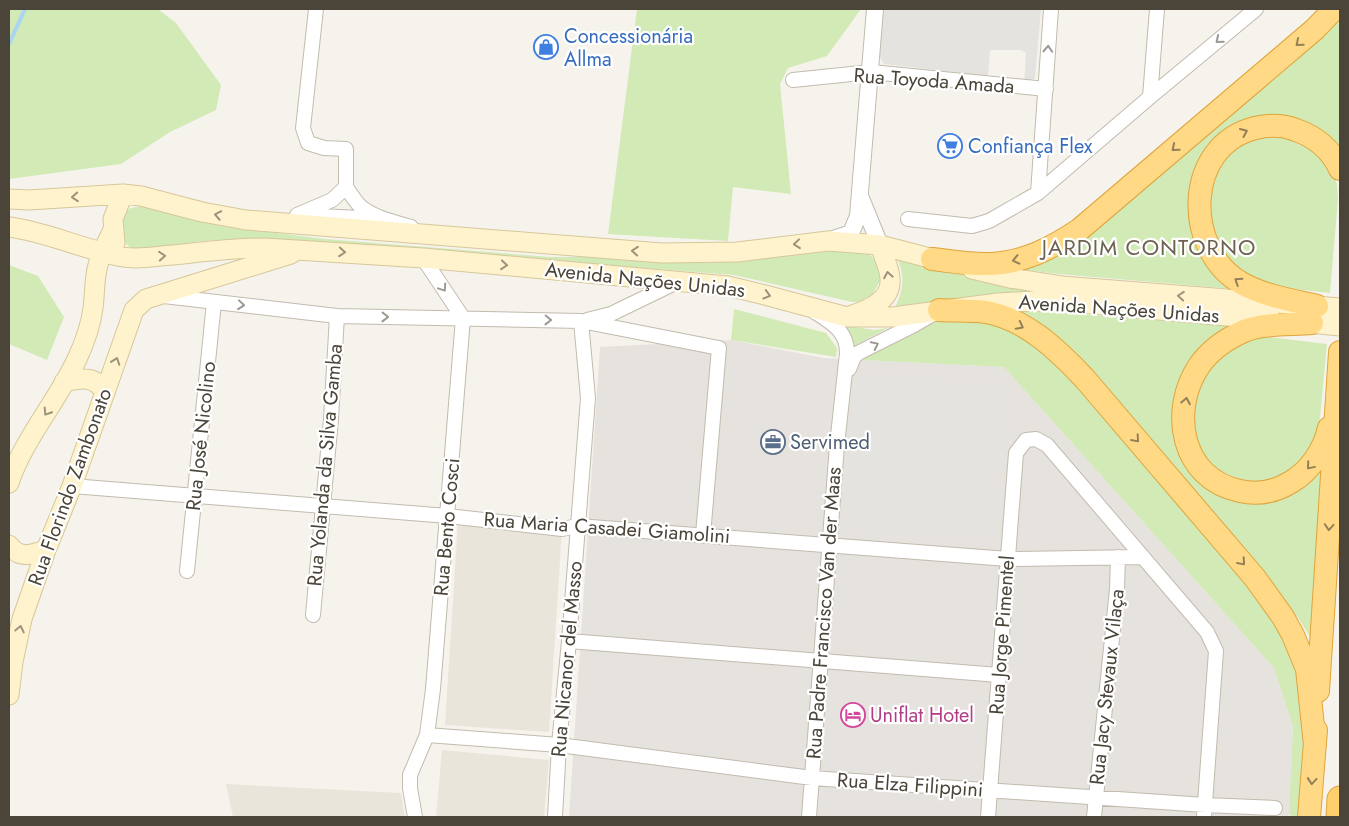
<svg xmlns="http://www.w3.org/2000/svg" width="1349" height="826" viewBox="0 0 1349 826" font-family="Jost,sans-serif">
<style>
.residential{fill:#eae5da}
.industrial{fill:#e6e2dd}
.green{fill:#d2eab5}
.parking{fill:#e5e3e0}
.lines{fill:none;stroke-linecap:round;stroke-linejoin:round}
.stream{stroke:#a9d4f2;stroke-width:4}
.minor-casing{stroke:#c2bbae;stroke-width:16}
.tertiary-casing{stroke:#c2bbae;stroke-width:18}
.secondary-casing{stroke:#d6c79b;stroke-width:21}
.trunk-casing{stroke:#e0a43c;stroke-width:24}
.motorway-casing{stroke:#e0a43c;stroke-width:27}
.minor{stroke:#fff;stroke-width:14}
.tertiary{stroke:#fff;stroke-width:16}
.secondary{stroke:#fff3cd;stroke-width:19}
.trunk{stroke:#ffd985;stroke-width:22}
.motorway{stroke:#ffcf6e;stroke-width:25}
.oneway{stroke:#9c9892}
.oneway2{stroke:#938057}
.oneway3{stroke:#9c937c}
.labels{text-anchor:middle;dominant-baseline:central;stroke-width:4.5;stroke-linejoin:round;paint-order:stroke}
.shop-label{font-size:20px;fill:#366cbe;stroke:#fff;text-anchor:start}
.street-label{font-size:20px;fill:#4b4439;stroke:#fff}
.service-label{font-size:20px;fill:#4e5e75;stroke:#fff;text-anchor:start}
.hotel-label{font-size:20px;fill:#b23c85;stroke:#fff;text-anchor:start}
.quarter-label{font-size:22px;letter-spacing:1px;fill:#6e6250;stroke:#fff}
</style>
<rect width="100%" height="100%" fill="#f6f3ec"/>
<path class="residential" d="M 458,521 L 562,529 L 549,732 L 445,725 Z
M 442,750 L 549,760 L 544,817 L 436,817 Z
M 226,784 L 401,793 L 405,817 L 233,817 Z"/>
<path class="industrial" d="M 731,340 L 824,358 L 1004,367 L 1274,668 L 1293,727 L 1289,817 L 569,817 L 600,347 Z"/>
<path class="green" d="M 9,9 L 158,9 L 176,23 L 221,85 L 216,110 L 170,132 L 121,164 L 9,179 Z
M 637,9 L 861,9 L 827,56 L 788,68 L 780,84 L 791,194 L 733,187 L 728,241 L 608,234 Z
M 1340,17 L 1340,151 L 1275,119 L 1195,178 L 1234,289 L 1059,274 L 1019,269 Z
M 1251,136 L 1302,139 L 1332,170 L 1337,184 L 1338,199 L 1330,293 L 1265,286 L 1233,270 L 1206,220 L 1214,169 Z
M 143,206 L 220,226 L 325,239 L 550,257 L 632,257 L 707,263 L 760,258 L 810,251 L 854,251 L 870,255 L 875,260 L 879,266 L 881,279 L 873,294 L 859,302 L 852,302 L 734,275 L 269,239 C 247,239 225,239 204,241 C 187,242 150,252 135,249 C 119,246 114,218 129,209 C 133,207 138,207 143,206 Z
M 897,257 L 985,281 L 1060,294 L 1004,294 L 978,296 L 895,308 C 904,287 905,278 897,257 Z
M 9,265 L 38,276 L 64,317 L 47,360 L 9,344 Z
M 734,309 L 826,333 L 837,348 L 836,357 L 731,340 Z
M 1016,311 L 1064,313 L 1234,326 L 1176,413 L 1224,494 L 1324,466 L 1311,639 L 1299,619 L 1266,581 Z
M 946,317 L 985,318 L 1039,344 L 1253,585 L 1295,662 L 1305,727 L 1300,817 L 1292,817 L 1289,814 L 1293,727 L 1274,668 L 1004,367 L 863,360 C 888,342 917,328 946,317 Z
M 842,325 L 874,330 L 888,328 L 852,347 Z
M 1267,337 L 1327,344 L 1319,428 L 1316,442 L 1287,477 L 1246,487 L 1207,467 L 1190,420 L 1205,370 L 1244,339 Z"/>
<path class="parking" d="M 880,9 L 1041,9 L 1035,78 L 1024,85 L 1026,53 L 1021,50 L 993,50 L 990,51 L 988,76 L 884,64 L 878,54 Z
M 857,379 L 999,386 L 992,536 L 849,528 Z"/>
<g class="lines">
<path class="stream" d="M 9,44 L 25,9"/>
<defs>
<path id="minor" d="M 316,9 L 303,128 L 308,143 L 324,148 L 346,149 L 346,187
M 793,80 L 871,72 L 1046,89
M 1150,97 L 1157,9
M 1038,193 L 1051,9
M 297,215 L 332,200 L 346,187 C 350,193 355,201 360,206 C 374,218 395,222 411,227
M 300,215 L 379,219
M 908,219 L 972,226 L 989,221 L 1038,193 L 1150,97 L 1256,9
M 164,296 L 337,316 L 581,321 L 719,348 L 703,535
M 587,320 L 611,314 L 677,282
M 849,369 L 854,357 L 858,353 L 914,325 L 933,314
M 72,486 L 448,516 L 562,529 L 578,526 L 1008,559 L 1143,557
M 187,571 L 214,302
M 313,615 L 331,419 L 337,316
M 569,641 L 999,675
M 427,735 L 559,745 L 812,778 L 1205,805 L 1275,808
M 415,817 L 410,788 L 410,775 L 427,735 L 433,689 L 463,318 L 423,258
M 555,817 L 559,745 L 569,641 L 588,398 L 581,321
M 809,817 L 837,445 L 847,353 C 847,331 832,323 815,312
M 988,817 L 1016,453 L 1026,440 L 1036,439 L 1047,445 L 1207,632 L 1216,651 L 1204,817
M 1094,817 L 1117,589 L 1118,557"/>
<path id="tertiary" d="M 860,196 L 880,245
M 830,240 L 851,233 L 858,216 L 875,9"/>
<path id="secondary" d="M 9,199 L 29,200 L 123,194 L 141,196 L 202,212 L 246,220 L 662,253 L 737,252 L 828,241 L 880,245 L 945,262
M 9,227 C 48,232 84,250 123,257 C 139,260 156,256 172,255 C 203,252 233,248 264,248 L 423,258 L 728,286 L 765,295 L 847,317 L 893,317 L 998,303 L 1033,301 L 1069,302 L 1272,320
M 115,243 L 113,219 L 123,194
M 972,269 L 1010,278 L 1062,286 L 1340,308
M 850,316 C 867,310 892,301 890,279 C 890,268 883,256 880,245
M 1299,322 L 1340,326
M 64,382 C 81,378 96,375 105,393
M 9,483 C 24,438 57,402 77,359 C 84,344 91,324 93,308 C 95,294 94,279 98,265 C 101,253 107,242 113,230
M 9,545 C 19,559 31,555 46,550
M 9,695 L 13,662 L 22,619 L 46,550 L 72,486 L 134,310 L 146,299 L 291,254"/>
<path id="trunk" d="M 932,259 C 951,261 971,265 990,264 C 1023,263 1052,248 1079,230 L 1315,29 L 1334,9
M 1317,306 C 1291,300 1264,296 1241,283 C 1183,249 1184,146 1255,128 C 1268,125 1283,125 1296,130 C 1316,137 1331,149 1340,169
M 939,310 C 955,311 971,310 986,312 C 1026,319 1059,351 1085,379 L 1255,578 L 1283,617 L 1293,635 L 1307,669 L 1315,745
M 1312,323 C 1290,325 1264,323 1244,331 C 1226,339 1210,350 1199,366 C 1169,411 1181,479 1240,491 C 1258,495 1275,492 1291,482 C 1310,471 1324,450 1329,428
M 1318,691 L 1340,352
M 1309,817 L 1316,730"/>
<path id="motorway" d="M 1339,817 L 1340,799"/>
</defs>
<use href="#minor" class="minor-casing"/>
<use href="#tertiary" class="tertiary-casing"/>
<use href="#secondary" class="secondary-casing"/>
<use href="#trunk" class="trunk-casing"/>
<use href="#motorway" class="motorway-casing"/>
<use href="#minor" class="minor"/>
<use href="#tertiary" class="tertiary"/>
<use href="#secondary" class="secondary"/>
<use href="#trunk" class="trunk"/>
<use href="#motorway" class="motorway"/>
</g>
<defs><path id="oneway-chevron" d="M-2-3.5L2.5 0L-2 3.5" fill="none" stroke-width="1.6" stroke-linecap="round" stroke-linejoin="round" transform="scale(1.25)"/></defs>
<g class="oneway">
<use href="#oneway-chevron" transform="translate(1219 40) rotate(140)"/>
<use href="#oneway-chevron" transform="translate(1048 49) rotate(-87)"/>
<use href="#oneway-chevron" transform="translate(443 288) rotate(56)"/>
<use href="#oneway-chevron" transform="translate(241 305) rotate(6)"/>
<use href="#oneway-chevron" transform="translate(385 317) rotate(1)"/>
<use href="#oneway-chevron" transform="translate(548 320) rotate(1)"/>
<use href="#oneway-chevron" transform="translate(875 345) rotate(-26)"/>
</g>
<g class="oneway2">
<use href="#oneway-chevron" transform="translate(1299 43) rotate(140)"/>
<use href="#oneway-chevron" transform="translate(1244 132) rotate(-24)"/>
<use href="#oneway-chevron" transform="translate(1175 148) rotate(140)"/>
<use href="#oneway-chevron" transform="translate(1016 260) rotate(167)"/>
<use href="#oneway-chevron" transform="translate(1238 281) rotate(-147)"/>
<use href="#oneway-chevron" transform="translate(1020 326) rotate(27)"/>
<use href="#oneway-chevron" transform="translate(1186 401) rotate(-79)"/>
<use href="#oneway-chevron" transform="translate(1136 439) rotate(49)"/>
<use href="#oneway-chevron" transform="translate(1310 466) rotate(130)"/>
<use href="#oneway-chevron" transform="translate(1329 527) rotate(94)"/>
<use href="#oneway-chevron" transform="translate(1242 562) rotate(49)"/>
<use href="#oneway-chevron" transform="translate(1312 781) rotate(95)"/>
</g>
<g class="oneway3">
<use href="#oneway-chevron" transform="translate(75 197) rotate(176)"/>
<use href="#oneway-chevron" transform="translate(218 215) rotate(-169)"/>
<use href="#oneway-chevron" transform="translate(797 244) rotate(174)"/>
<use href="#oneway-chevron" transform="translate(635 251) rotate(-176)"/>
<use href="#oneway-chevron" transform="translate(342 252) rotate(4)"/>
<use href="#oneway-chevron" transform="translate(162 256) rotate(-5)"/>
<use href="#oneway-chevron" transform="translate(504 265) rotate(5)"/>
<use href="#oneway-chevron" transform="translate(888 275) rotate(-100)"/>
<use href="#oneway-chevron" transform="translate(767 295) rotate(16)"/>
<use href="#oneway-chevron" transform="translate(1181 296) rotate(-176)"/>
<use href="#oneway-chevron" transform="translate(116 361) rotate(-71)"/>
<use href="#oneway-chevron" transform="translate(47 412) rotate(123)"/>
<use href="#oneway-chevron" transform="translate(20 629) rotate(-78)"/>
</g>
<defs>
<symbol id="shop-ring" viewBox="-11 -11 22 22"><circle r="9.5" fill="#fff" stroke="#3f7fe0" stroke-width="1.5"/><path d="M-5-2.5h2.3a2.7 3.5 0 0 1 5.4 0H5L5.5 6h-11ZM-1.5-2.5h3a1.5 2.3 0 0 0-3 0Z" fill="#3f7fe0"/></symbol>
<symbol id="supermarket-ring" viewBox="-11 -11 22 22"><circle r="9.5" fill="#fff" stroke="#3f7fe0" stroke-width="1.5"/><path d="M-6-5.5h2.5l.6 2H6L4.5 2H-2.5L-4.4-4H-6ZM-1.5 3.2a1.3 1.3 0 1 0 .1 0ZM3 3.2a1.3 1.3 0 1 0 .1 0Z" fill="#3f7fe0"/></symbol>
<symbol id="office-ring" viewBox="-11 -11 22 22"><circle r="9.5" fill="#fff" stroke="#5c6f8a" stroke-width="1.5"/><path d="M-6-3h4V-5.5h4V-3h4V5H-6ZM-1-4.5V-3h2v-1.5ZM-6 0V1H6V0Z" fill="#5c6f8a"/></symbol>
<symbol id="hotel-ring" viewBox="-11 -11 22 22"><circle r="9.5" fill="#fff" stroke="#d1479c" stroke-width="1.5"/><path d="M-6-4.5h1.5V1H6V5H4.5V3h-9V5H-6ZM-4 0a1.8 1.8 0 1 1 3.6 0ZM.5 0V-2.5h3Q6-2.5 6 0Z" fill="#d1479c"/></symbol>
</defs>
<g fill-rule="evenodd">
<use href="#shop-ring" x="532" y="33" width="28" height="28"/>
<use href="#supermarket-ring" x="936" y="132" width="28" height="28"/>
<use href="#office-ring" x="759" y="428" width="28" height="28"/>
<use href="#hotel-ring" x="839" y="701" width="28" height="28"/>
</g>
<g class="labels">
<g class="shop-label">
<text x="564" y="36">Concessionária<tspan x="564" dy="23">Allma</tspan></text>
<text x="968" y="146">Confiança Flex</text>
</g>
<g class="street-label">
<text transform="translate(934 81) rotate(4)">Rua Toyoda Amada</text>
<text transform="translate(645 280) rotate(6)">Avenida Nações Unidas</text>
<text transform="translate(1119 309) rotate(4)">Avenida Nações Unidas</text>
<text transform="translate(201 436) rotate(-84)">Rua José Nicolino</text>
<text transform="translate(325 465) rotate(-85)">Rua Yolanda da Silva Gamba</text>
<text transform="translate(70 487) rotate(-70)">Rua Florindo Zambonato</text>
<text transform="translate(447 527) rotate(-85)">Rua Bento Cosci</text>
<text transform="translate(607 528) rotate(4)">Rua Maria Casadei Giamolini</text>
<text transform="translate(824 613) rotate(-86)">Rua Padre Francisco Van der Maas</text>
<text transform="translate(1002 635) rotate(-86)">Rua Jorge Pimentel</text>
<text transform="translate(567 659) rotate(-85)">Rua Nicanor del Masso</text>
<text transform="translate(1107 687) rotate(-84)">Rua Jacy Stevaux Vilaça</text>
<text transform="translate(910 785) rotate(4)">Rua Elza Filippini</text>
</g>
<g class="service-label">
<text x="790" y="442">Servimed</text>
</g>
<g class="hotel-label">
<text x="870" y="715">Uniflat Hotel</text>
</g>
<g class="quarter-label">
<text x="1149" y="247">JARDIM CONTORNO</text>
</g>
</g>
<rect width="1349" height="826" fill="none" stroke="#4b4439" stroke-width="20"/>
</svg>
